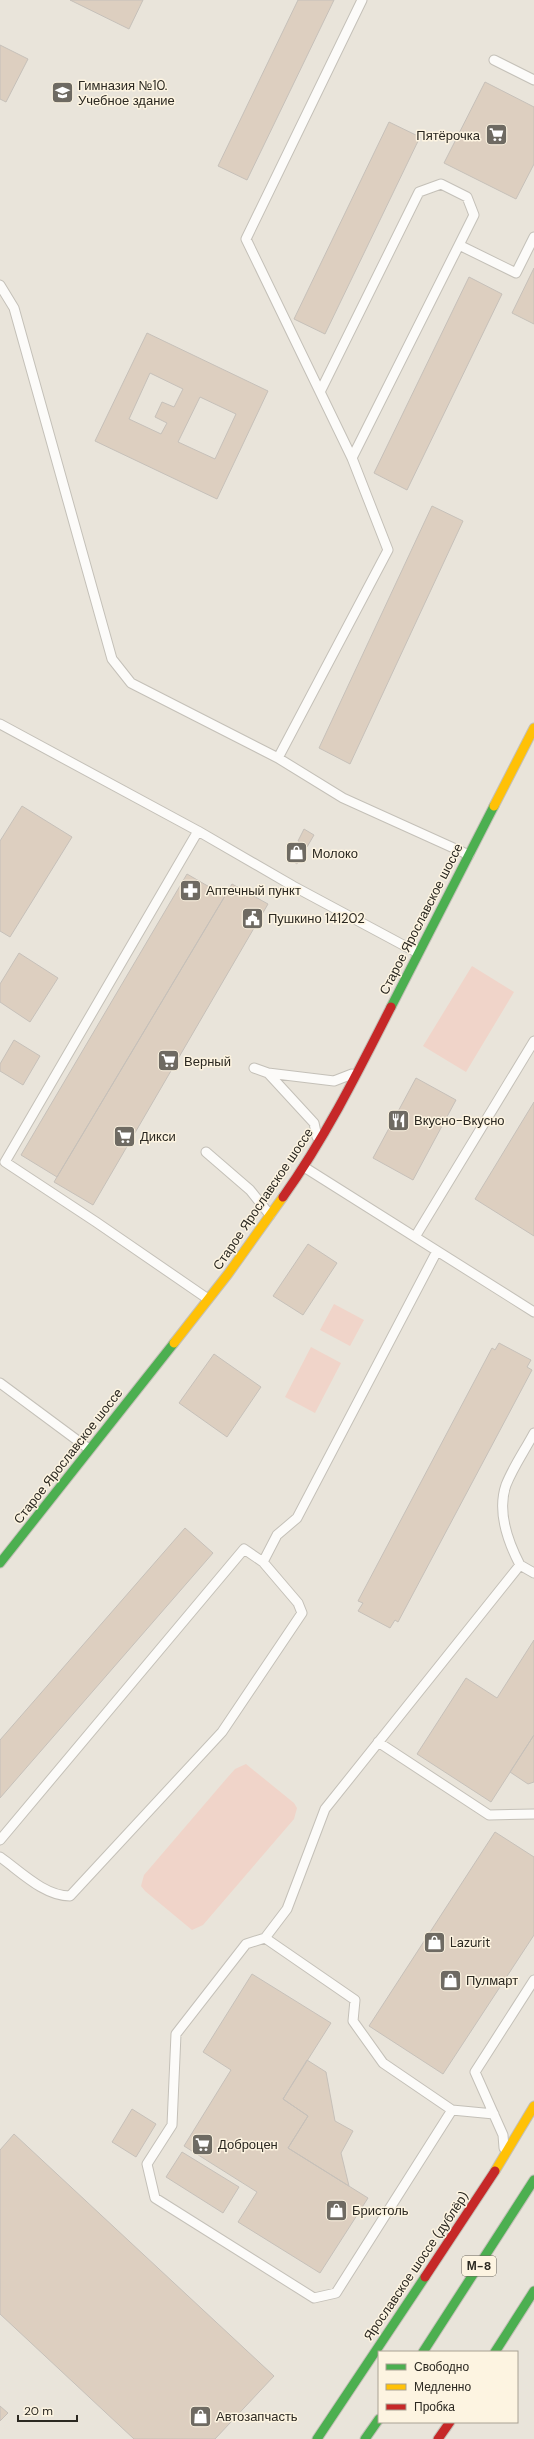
<svg xmlns="http://www.w3.org/2000/svg" width="534" height="2439" viewBox="0 0 534 2439" font-family="'DM Sans',sans-serif">
<style>
.green{fill:#f0d4c9}
.building{fill:#ddcfc0;stroke:#c6c0b9;fill-rule:evenodd}
.lines{fill:none;stroke-linecap:round;stroke-linejoin:round}
.lane-casing{stroke:#c4c0b8;stroke-width:11}
.fast-casing{stroke:#c4c0b8;stroke-width:11}
.slow-casing{stroke:#c4c0b8;stroke-width:11}
.jam-casing{stroke:#c4c0b8;stroke-width:11}
.lane{stroke:#fcfbf9;stroke-width:9}
.fast{stroke:#4caf50;stroke-width:9}
.slow{stroke:#ffc107;stroke-width:9}
.jam{stroke:#c62828;stroke-width:9}
.labels{text-anchor:middle;dominant-baseline:central;stroke-width:3;stroke-linejoin:round;paint-order:stroke}
.shield{fill:#fdf4e1;stroke:#6a655b;stroke-width:1}
.shield-label{font-size:12px;font-weight:bold;fill:#2b2821}
.poi-label{font-size:13px;fill:#2b2821;stroke:#fdf4e1;text-anchor:start}
.street-label{font-size:13px;fill:#2b2821;stroke:#fdf4e1}
</style>
<rect width="100%" height="100%" fill="#e9e4da"/>
<path class="green" d="M 472,966 L 514,992 L 466,1072 L 423,1046 Z
M 334,1304 L 364,1320 L 350,1346 L 320,1330 Z
M 311,1347 L 341,1363 L 315,1413 L 285,1397 Z
M 246,1764 L 294,1803 L 297,1808 L 294,1819 L 203,1925 L 192,1930 L 145,1891 L 141,1886 L 144,1875 L 227,1778 L 235,1769 Z"/>
<path class="building" d="M 70,0 L 143,0 L 129,29 Z
M 298,0 L 334,0 L 247,180 L 218,166 Z
M 0,45 L 28,59 L 6,102 L 0,99 Z
M 485,82 L 534,107 L 534,164 L 516,199 L 444,163 Z
M 389,122 L 420,137 L 325,334 L 294,319 Z
M 534,268 L 534,324 L 512,313 Z
M 469,277 L 502,294 L 407,490 L 374,473 Z
M 147,333 L 268,391 L 217,499 L 95,441 ZM 150,373 L 183,389 L 174,407 L 162,402 L 155,417 L 167,423 L 161,434 L 129,419 ZM 200,397 L 236,414 L 215,459 L 178,442 Z
M 432,506 L 463,521 L 350,764 L 319,748 Z
M 22,806 L 72,837 L 10,937 L 0,931 L 0,841 Z
M 304,829 L 314,835 L 307,847 L 298,841 Z
M 296,843 L 306,848 L 297,864 L 288,858 Z
M 187,874 L 225,896 L 57,1177 L 21,1155 Z
M 232,884 L 268,904 L 93,1205 L 54,1182 Z
M 19,953 L 58,978 L 30,1022 L 0,1002 L 0,984 Z
M 14,1040 L 40,1056 L 23,1085 L 0,1071 L 0,1064 Z
M 416,1078 L 456,1100 L 413,1180 L 373,1158 Z
M 534,1102 L 534,1236 L 475,1199 Z
M 308,1244 L 337,1263 L 303,1315 L 273,1296 Z
M 499,1343 L 531,1360 L 527,1367 L 532,1370 L 398,1622 L 395,1620 L 390,1628 L 358,1611 L 363,1603 L 358,1601 L 492,1348 L 495,1350 Z
M 214,1354 L 261,1387 L 227,1437 L 179,1403 Z
M 185,1528 L 213,1553 L 0,1798 L 0,1740 Z
M 534,1640 L 534,1735 L 491,1802 L 417,1754 L 466,1678 L 497,1698 Z
M 534,1735 L 534,1782 L 528,1784 L 510,1772 Z
M 495,1832 L 534,1857 L 534,1935 L 443,2074 L 369,2026 Z
M 252,1974 L 331,2023 L 283,2099 L 308,2116 L 288,2148 L 368,2198 L 320,2273 L 238,2222 L 257,2192 L 184,2146 L 231,2070 L 203,2052 Z
M 307,2060 L 326,2072 L 335,2121 L 353,2131 L 341,2153 L 349,2186 L 288,2148 L 308,2116 L 283,2099 Z
M 132,2109 L 156,2124 L 136,2157 L 112,2142 Z
M 14,2134 L 274,2376 L 215,2439 L 134,2439 L 0,2314 L 0,2150 Z
M 182,2152 L 239,2187 L 223,2213 L 166,2177 Z
M 0,2406 L 8,2413 L 0,2421 Z"/>
<g class="lines">
<defs>
<path id="lane" d="M 494,60 L 534,80
M 0,285 L 14,308 L 112,659 L 131,683 L 278,758 L 343,798 L 469,855
M 320,392 L 419,192 L 441,184 L 467,197 L 474,215 L 459,245
M 352,458 L 459,245 L 516,273 L 534,237
M 0,724 L 198,831
M 278,758 L 388,550 L 352,458 L 246,239 L 362,0
M 254,1068 L 268,1073 L 334,1081 L 352,1074
M 268,1073 L 314,1123 L 317,1137
M 206,1152 L 250,1190 L 270,1215
M 304,1167 L 534,1312
M 415,1237 L 534,1041
M 208,1299 L 96,1222 L 5,1162 L 198,831 L 293,886 L 418,953
M 0,1383 L 89,1449
M 520,1565 C 508,1542 497,1511 506,1485 C 513,1467 525,1450 534,1433
M 378,1742 L 489,1815 L 534,1814
M 0,1840 L 244,1549 L 263,1562
M 0,1857 C 20,1871 44,1896 70,1896 L 222,1732 L 302,1613 L 298,1603 L 263,1562 L 277,1535 L 297,1518 L 437,1251
M 265,1938 L 246,1944 L 176,2034 L 172,2125 L 147,2164 L 155,2198 L 314,2298 L 336,2293 L 452,2110
M 494,2114 L 452,2110 L 383,2063 L 353,2021 L 355,2000 L 265,1938 L 287,1909 L 325,1809 L 520,1565 L 534,1573
M 504,2148 L 503,2135 L 475,2072 L 534,1980"/>
<path id="fast" d="M 391,1007 L 494,806
M 0,1563 L 174,1343
M 423,2352 L 534,2180
M 495,2352 L 534,2291
M 317,2439 L 425,2277
M 365,2439 L 379,2419"/>
<path id="slow" d="M 494,806 L 534,728
M 174,1343 L 228,1274 L 283,1197
M 495,2171 L 534,2106"/>
<path id="jam" d="M 283,1197 C 325,1138 358,1072 391,1007
M 425,2277 L 495,2171
M 438,2439 L 450,2422"/>
</defs>
<use href="#lane" class="lane-casing"/>
<use href="#fast" class="fast-casing"/>
<use href="#slow" class="slow-casing"/>
<use href="#jam" class="jam-casing"/>
<use href="#lane" class="lane"/>
<use href="#fast" class="fast"/>
<use href="#slow" class="slow"/>
<use href="#jam" class="jam"/>
</g>
<defs>
<symbol id="school-square" viewBox="-11 -11 22 22"><rect x="-9" y="-9" width="18" height="18" rx="4" fill="#6e6a62" stroke="#fdf4e1"/><path d="M0-5L7-2L0 1L-7-2ZM-4 1L0 2.5L4 1V4Q0 6-4 4Z" fill="#fff"/></symbol>
<symbol id="supermarket-square" viewBox="-11 -11 22 22"><rect x="-9" y="-9" width="18" height="18" rx="4" fill="#6e6a62" stroke="#fdf4e1"/><path d="M-6-5.5h2.5l.6 2H6L4.5 2H-2.5L-4.4-4H-6ZM-1.5 3.2a1.3 1.3 0 1 0 .1 0ZM3 3.2a1.3 1.3 0 1 0 .1 0Z" fill="#fff"/></symbol>
<symbol id="shop-square" viewBox="-11 -11 22 22"><rect x="-9" y="-9" width="18" height="18" rx="4" fill="#6e6a62" stroke="#fdf4e1"/><path d="M-5-2.5h2.3a2.7 3.5 0 0 1 5.4 0H5L5.5 6h-11ZM-1.5-2.5h3a1.5 2.3 0 0 0-3 0Z" fill="#fff"/></symbol>
<symbol id="pharmacy-square" viewBox="-11 -11 22 22"><rect x="-9" y="-9" width="18" height="18" rx="4" fill="#6e6a62" stroke="#fdf4e1"/><path d="M-2-6h4v4h4v4h-4v4h-4v-4h-4v-4h4Z" fill="#fff"/></symbol>
<symbol id="civic-square" viewBox="-11 -11 22 22"><rect x="-9" y="-9" width="18" height="18" rx="4" fill="#6e6a62" stroke="#fdf4e1"/><path d="M-.6-6.5H3V-4.5H.6V-3L4-1V1h2V6H-6V1h2V-1L-.6-3ZM-1.2 2.5V6h2.4V2.5Z" fill="#fff"/></symbol>
<symbol id="restaurant-square" viewBox="-11 -11 22 22"><rect x="-9" y="-9" width="18" height="18" rx="4" fill="#6e6a62" stroke="#fdf4e1"/><path d="M-5-6h1v4h1v-4h1v4h1v-4h1v5L-1.5 .5V6h-2V.5L-5-1ZM5-6V6H3V1.5H1.5Q1.5-4 5-6Z" fill="#fff"/></symbol>
</defs>
<g fill-rule="evenodd">
<use href="#school-square" x="50" y="80" width="25" height="25"/>
<use href="#supermarket-square" x="484" y="122" width="25" height="25"/>
<use href="#shop-square" x="284" y="840" width="25" height="25"/>
<use href="#pharmacy-square" x="178" y="878" width="25" height="25"/>
<use href="#civic-square" x="240" y="906" width="25" height="25"/>
<use href="#supermarket-square" x="156" y="1048" width="25" height="25"/>
<use href="#restaurant-square" x="386" y="1108" width="25" height="25"/>
<use href="#supermarket-square" x="112" y="1124" width="25" height="25"/>
<use href="#shop-square" x="422" y="1930" width="25" height="25"/>
<use href="#shop-square" x="438" y="1968" width="25" height="25"/>
<use href="#supermarket-square" x="190" y="2132" width="25" height="25"/>
<use href="#shop-square" x="324" y="2198" width="25" height="25"/>
<use href="#shop-square" x="188" y="2404" width="25" height="25"/>
</g>
<g class="labels">
<rect class="shield" x="462" y="2256" width="34" height="20" rx="3"/>
<g class="shield-label">
<text x="479" y="2266">М-8</text>
</g>
<g class="poi-label">
<text x="78" y="85">Гимназия №10.<tspan x="78" dy="15">Учебное здание</tspan></text>
<text x="480" y="135" text-anchor="end">Пятёрочка</text>
<text x="312" y="853">Молоко</text>
<text x="206" y="890">Аптечный пункт</text>
<text x="268" y="918">Пушкино 141202</text>
<text x="184" y="1061">Верный</text>
<text x="414" y="1120">Вкусно-Вкусно</text>
<text x="140" y="1136">Дикси</text>
<text x="450" y="1942">Lazurit</text>
<text x="466" y="1980">Пулмарт</text>
<text x="218" y="2144">Доброцен</text>
<text x="352" y="2210">Бристоль</text>
<text x="216" y="2416">Автозапчасть</text>
</g>
<g class="street-label">
<text transform="translate(421 919) rotate(-63)">Старое Ярославское шоссе</text>
<text transform="translate(263 1199) rotate(-56)">Старое Ярославское шоссе</text>
<text transform="translate(68 1456) rotate(-52)">Старое Ярославское шоссе</text>
<text transform="translate(416 2266) rotate(-56)">Ярославское шоссе (дублёр)</text>
</g>
</g>
<rect x="378" y="2351" width="140" height="72" fill="#fdf4e1" stroke="#a9a294"/>
<rect x="386" y="2364" width="20" height="6" fill="#4caf50" stroke="#a9a294"/>
<text x="414" y="2371" font-size="12" fill="#2b2821">Свободно</text>
<rect x="386" y="2384" width="20" height="6" fill="#ffc107" stroke="#a9a294"/>
<text x="414" y="2391" font-size="12" fill="#2b2821">Медленно</text>
<rect x="386" y="2404" width="20" height="6" fill="#c62828" stroke="#a9a294"/>
<text x="414" y="2411" font-size="12" fill="#2b2821">Пробка</text>
<path d="M18 2415v6h59v-6" fill="none" stroke="#2b2821" stroke-width="2"/>
<text x="24" y="2415" font-size="12" fill="#2b2821" stroke="#fdf4e1" stroke-width="3" paint-order="stroke">20 m</text>
</svg>
